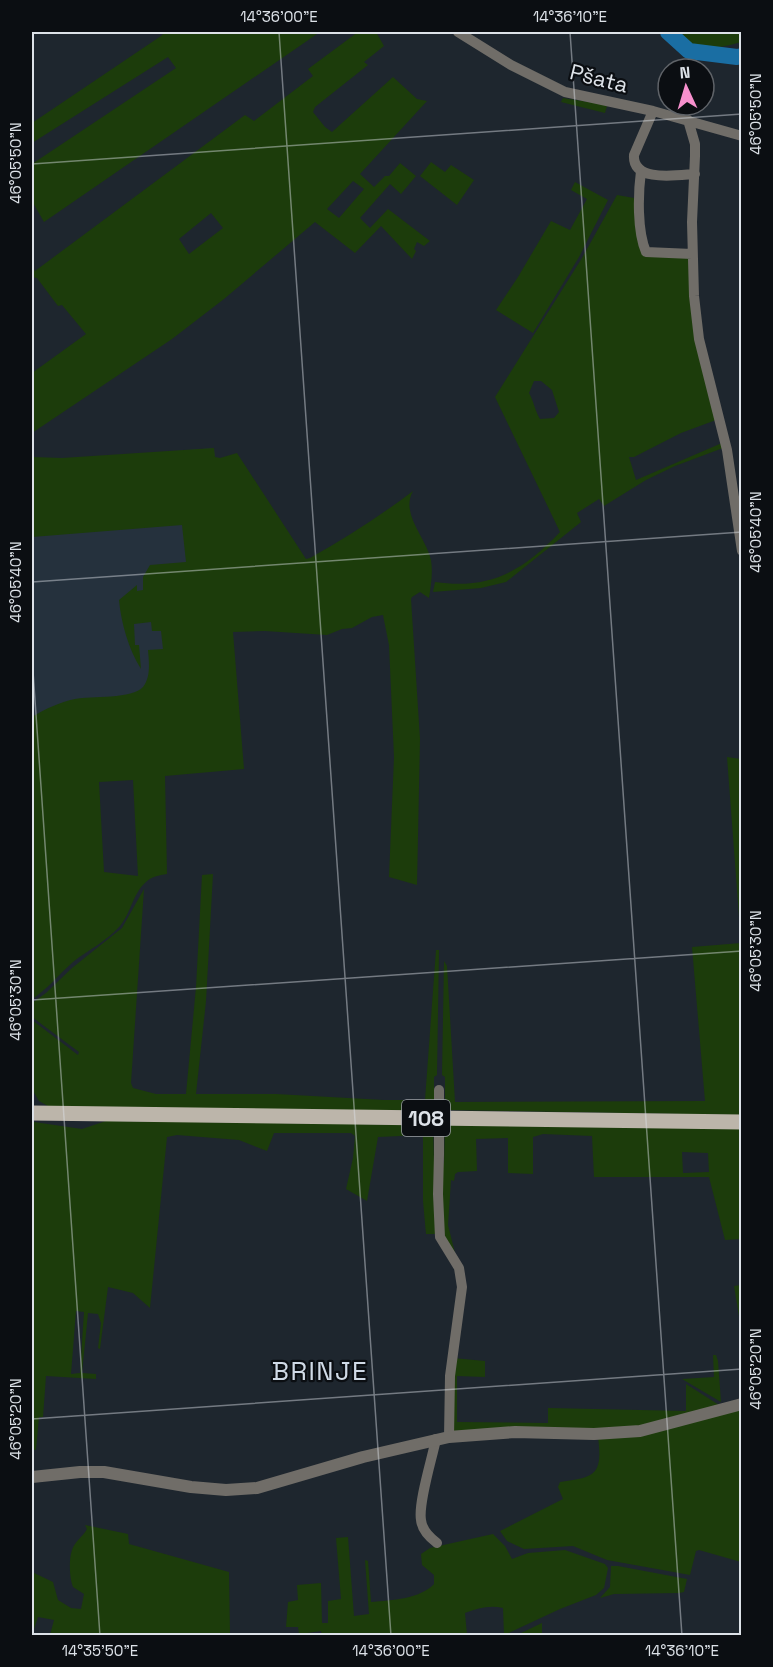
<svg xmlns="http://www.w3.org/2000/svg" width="773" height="1667" viewBox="0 0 773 1667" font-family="'Space Grotesk',sans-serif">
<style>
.built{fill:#25313d}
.green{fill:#1c3c0b;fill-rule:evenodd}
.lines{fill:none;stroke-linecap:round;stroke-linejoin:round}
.river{stroke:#1a6ea3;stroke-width:16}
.minor{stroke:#706d68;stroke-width:10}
.tertiary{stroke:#706d68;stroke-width:12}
.primary{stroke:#bcb5aa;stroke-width:15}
.minor-bridge{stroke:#706d68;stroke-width:10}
.ticks{fill:none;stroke:#dde2e8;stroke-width:1.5;stroke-opacity:0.45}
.labels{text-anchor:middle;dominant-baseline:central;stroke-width:4.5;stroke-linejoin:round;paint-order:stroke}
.shield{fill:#0b0e12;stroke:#9ea2a8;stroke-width:1.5}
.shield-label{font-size:21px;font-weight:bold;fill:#dde2e8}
.street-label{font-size:22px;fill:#dde2e8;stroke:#0b0e12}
.quarter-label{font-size:26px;letter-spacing:1.5px;fill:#d0dae6;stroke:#0b0e12}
.neatline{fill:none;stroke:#dde2e8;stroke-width:2}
.ticks-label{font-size:15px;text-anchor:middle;fill:#dde2e8}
</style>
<rect width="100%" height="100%" fill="#1e262e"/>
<path class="built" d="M 214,448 L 240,768 L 32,783 L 32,462 Z"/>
<path class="green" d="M 165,32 L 320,32 L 44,222 L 32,201 L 32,164 L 176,68 L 168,57 L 32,143 L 32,123 L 161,36 Z
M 358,32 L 376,32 L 384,46 L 364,62 L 368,65 L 315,107 L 313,112 L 325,127 L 332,132 L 393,77 L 417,99 L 427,101 L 360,174 L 374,187 L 385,176 L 389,176 L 400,163 L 416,176 L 401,194 L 390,184 L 360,218 L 370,228 L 388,209 L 430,241 L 424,246 L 417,242 L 414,249 L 416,251 L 412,259 L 381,226 L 355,253 L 315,222 L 224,299 L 172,339 L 32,433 L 32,373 L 86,334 L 62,305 L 58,306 L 37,278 L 32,277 L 32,266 L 35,271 L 245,115 L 254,121 L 313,76 L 308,69 ZM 353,181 L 364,189 L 339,218 L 327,209 ZM 211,213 L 223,228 L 189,254 L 179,239 Z
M 671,32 L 741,32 L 741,42 C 713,50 693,53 671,32 Z
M 563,98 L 601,104 L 607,106 L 605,113 L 561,102 Z
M 431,162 L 445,172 L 451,165 L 474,180 L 457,205 L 420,176 Z
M 575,182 L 608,200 L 579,257 L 533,333 L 496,310 L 518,277 L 551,221 L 570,230 L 587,199 L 571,190 Z
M 617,195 L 634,198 L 642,254 L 689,258 L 716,420 L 681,433 L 634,457 L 629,457 L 636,480 L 722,443 L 723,448 L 675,466 L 646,480 L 604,506 L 599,499 L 577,513 L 581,522 L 506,582 L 481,588 L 433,592 L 435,582 C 490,590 523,571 560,532 L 495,397 L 582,258 ZM 534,381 L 541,381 L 552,390 L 559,412 L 554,418 L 540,419 C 535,411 534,402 529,393 Z
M 214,448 L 215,457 L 220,458 L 237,453 L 306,559 L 310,558 C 346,538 380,516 413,491 C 400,514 426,537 431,560 C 433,573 431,585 429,598 L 420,592 L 412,597 L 411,599 L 420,739 L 417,885 L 389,877 L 394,757 L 389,645 L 383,615 L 372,617 L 352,628 L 342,629 L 327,635 L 265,631 L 233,632 L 244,769 L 165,776 L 167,874 C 159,875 151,877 146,882 C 133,893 131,913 120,926 C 107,941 88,950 73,962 C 59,974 47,990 32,999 L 32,717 C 45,709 60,702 75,699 C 91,696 133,699 143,687 C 151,677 149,662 148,650 L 163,649 L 161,631 L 152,631 L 151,622 L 134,624 L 135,645 L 139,645 L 141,669 C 129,650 121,623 119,600 L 137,585 L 137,591 L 143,590 L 143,577 L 150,565 L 186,562 L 182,525 L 32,537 L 32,457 L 62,458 ZM 133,780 L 138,876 L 104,872 L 99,782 Z
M 727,757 L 741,759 L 741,1115 L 445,1110 L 445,1077 L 442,1075 L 444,961 L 447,966 L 455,1102 L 705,1101 L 692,947 L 741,943 Z
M 213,874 L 206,1001 L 196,1094 L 276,1094 L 384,1100 L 425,1100 L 436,950 L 439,950 L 437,1075 L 434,1077 L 434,1111 L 145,1109 L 48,1106 L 39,1101 L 32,1089 L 32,1020 L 78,1055 L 79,1052 L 32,1017 L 32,1003 L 46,993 L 72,968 L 122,928 L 144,889 L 131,1083 L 133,1088 L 156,1094 L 186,1094 L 196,987 L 202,875 Z
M 106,1121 L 433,1125 L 436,1234 L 426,1234 L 423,1201 L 423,1135 L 378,1137 L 367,1201 L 346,1189 L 353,1158 L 355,1136 L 351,1133 L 274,1133 L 267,1151 L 239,1140 L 177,1135 L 167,1137 L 150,1308 L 133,1293 L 108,1287 L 100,1349 L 98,1348 L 101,1323 L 98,1314 L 88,1313 L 82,1373 L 96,1374 L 96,1379 L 46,1376 L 43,1417 L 39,1417 L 36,1450 L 32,1449 L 32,1125 L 34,1122 L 82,1129 ZM 76,1311 L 84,1312 L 80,1373 L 71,1374 Z
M 445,1125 L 741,1128 L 741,1246 L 740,1239 L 725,1240 L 709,1177 L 594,1177 L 592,1136 L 543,1134 L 533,1137 L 533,1174 L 508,1173 L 508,1138 L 476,1139 L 477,1171 L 458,1172 L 455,1174 L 454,1181 L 451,1180 L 448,1225 L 456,1257 L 442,1232 L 441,1165 L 444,1163 ZM 682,1152 L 708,1153 L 709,1172 L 683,1173 Z
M 741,1285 L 742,1328 L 741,1328 L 734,1286 Z
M 713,1355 L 716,1355 L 718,1361 L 721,1402 L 682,1379 L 714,1377 Z
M 453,1358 L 485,1361 L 485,1377 L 457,1376 L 457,1422 L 548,1423 L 548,1408 L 686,1411 L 686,1384 L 719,1405 L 652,1425 L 618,1430 L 454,1431 Z
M 741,1408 L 741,1562 L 699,1550 L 696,1551 L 690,1575 L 607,1560 L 573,1546 L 524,1549 L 507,1541 L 500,1531 L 563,1499 L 558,1487 L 560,1482 C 595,1477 603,1475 598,1437 Z
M 85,1525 L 128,1534 L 129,1544 L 229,1572 L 230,1635 L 50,1635 L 54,1620 L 38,1617 L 32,1635 L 32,1572 L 53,1582 L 58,1600 L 71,1608 L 81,1609 L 84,1594 L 73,1587 C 69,1577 68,1553 75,1544 C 79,1538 84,1535 87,1529 Z
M 493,1534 L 505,1546 L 512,1559 L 528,1553 L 565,1550 L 605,1564 L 608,1568 L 604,1588 L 596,1595 L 560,1609 L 504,1635 L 503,1608 C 490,1605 478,1608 465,1613 L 467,1635 L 322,1636 L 321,1631 L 307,1633 L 307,1635 L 252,1636 C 268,1631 283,1634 299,1634 L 298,1627 L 286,1627 L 288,1602 L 298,1600 L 297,1585 L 321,1583 L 322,1623 L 328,1623 L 328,1601 L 341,1599 L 336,1538 L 348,1537 L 354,1616 L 369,1614 L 365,1560 L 368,1561 L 371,1602 C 392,1600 420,1599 434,1584 L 434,1575 L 422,1565 L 421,1554 L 430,1548 Z
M 611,1566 L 618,1566 L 687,1579 L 684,1592 L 679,1593 L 614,1594 L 600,1598 L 610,1587 Z
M 542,1623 L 542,1635 L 517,1635 Z"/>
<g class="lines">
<path class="river" d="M 668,32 L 689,51 L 737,57 L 742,56"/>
<path class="minor" d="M 458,32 L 511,65 L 565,92 L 653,111 L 742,136
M 653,111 L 634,155 C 632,183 678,175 695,174
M 688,120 L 695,144 L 695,156 L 692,222 L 694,296 L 699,339 L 727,450 L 742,551
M 641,171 C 638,194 637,231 646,252 L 692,254
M 439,1154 L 438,1194 L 440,1237 L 459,1268 L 462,1287 L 450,1376 L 449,1437
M 436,1439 C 432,1459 418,1503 421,1520 C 422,1530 429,1537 437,1543"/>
<path class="tertiary" d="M 32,1477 L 80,1472 L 104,1472 L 191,1487 L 226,1490 L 257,1488 L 363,1457 L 449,1437 L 515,1432 L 594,1434 L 640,1431 L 742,1404"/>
<path class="primary" d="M 32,1113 L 742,1122"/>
<path class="minor-bridge" d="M 439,1154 L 439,1090"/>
</g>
<path class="ticks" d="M 279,32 L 391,1636M 570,32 L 682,1636M 32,164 L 742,114M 32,582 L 742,532M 32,657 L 100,1636M 32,1000 L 742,951M 32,1419 L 742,1369"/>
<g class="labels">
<rect class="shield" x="402" y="1100" width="48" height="36" rx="4.5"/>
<g class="shield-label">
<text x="426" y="1118">108</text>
</g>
<g class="street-label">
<text transform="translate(599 78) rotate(14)">Pšata</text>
</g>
<g class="quarter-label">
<text x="320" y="1371">BRINJE</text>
</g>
</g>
<rect width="773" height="1667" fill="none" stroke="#0b0e12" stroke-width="66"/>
<g transform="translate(686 87) rotate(356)"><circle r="28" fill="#0b0e12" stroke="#5f6368" stroke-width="1.5"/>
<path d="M0-4.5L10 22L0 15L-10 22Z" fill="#f790cd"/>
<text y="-9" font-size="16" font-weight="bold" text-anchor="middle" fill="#dde2e8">N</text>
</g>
<rect x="33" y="33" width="707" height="1601" class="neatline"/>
<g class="ticks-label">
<text x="279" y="22">14°36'00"E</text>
<text x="570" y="22">14°36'10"E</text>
<text transform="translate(756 114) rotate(-90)" y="5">46°05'50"N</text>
<text transform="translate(16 163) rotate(-90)" y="5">46°05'50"N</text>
<text transform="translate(756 532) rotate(-90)" y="5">46°05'40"N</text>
<text transform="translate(16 582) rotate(-90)" y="5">46°05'40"N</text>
<text transform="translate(756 951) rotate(-90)" y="5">46°05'30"N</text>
<text transform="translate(16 1000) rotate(-90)" y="5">46°05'30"N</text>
<text transform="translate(756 1369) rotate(-90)" y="5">46°05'20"N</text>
<text transform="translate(16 1419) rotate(-90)" y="5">46°05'20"N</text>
<text x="100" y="1656">14°35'50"E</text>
<text x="391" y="1656">14°36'00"E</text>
<text x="682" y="1656">14°36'10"E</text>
</g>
</svg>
